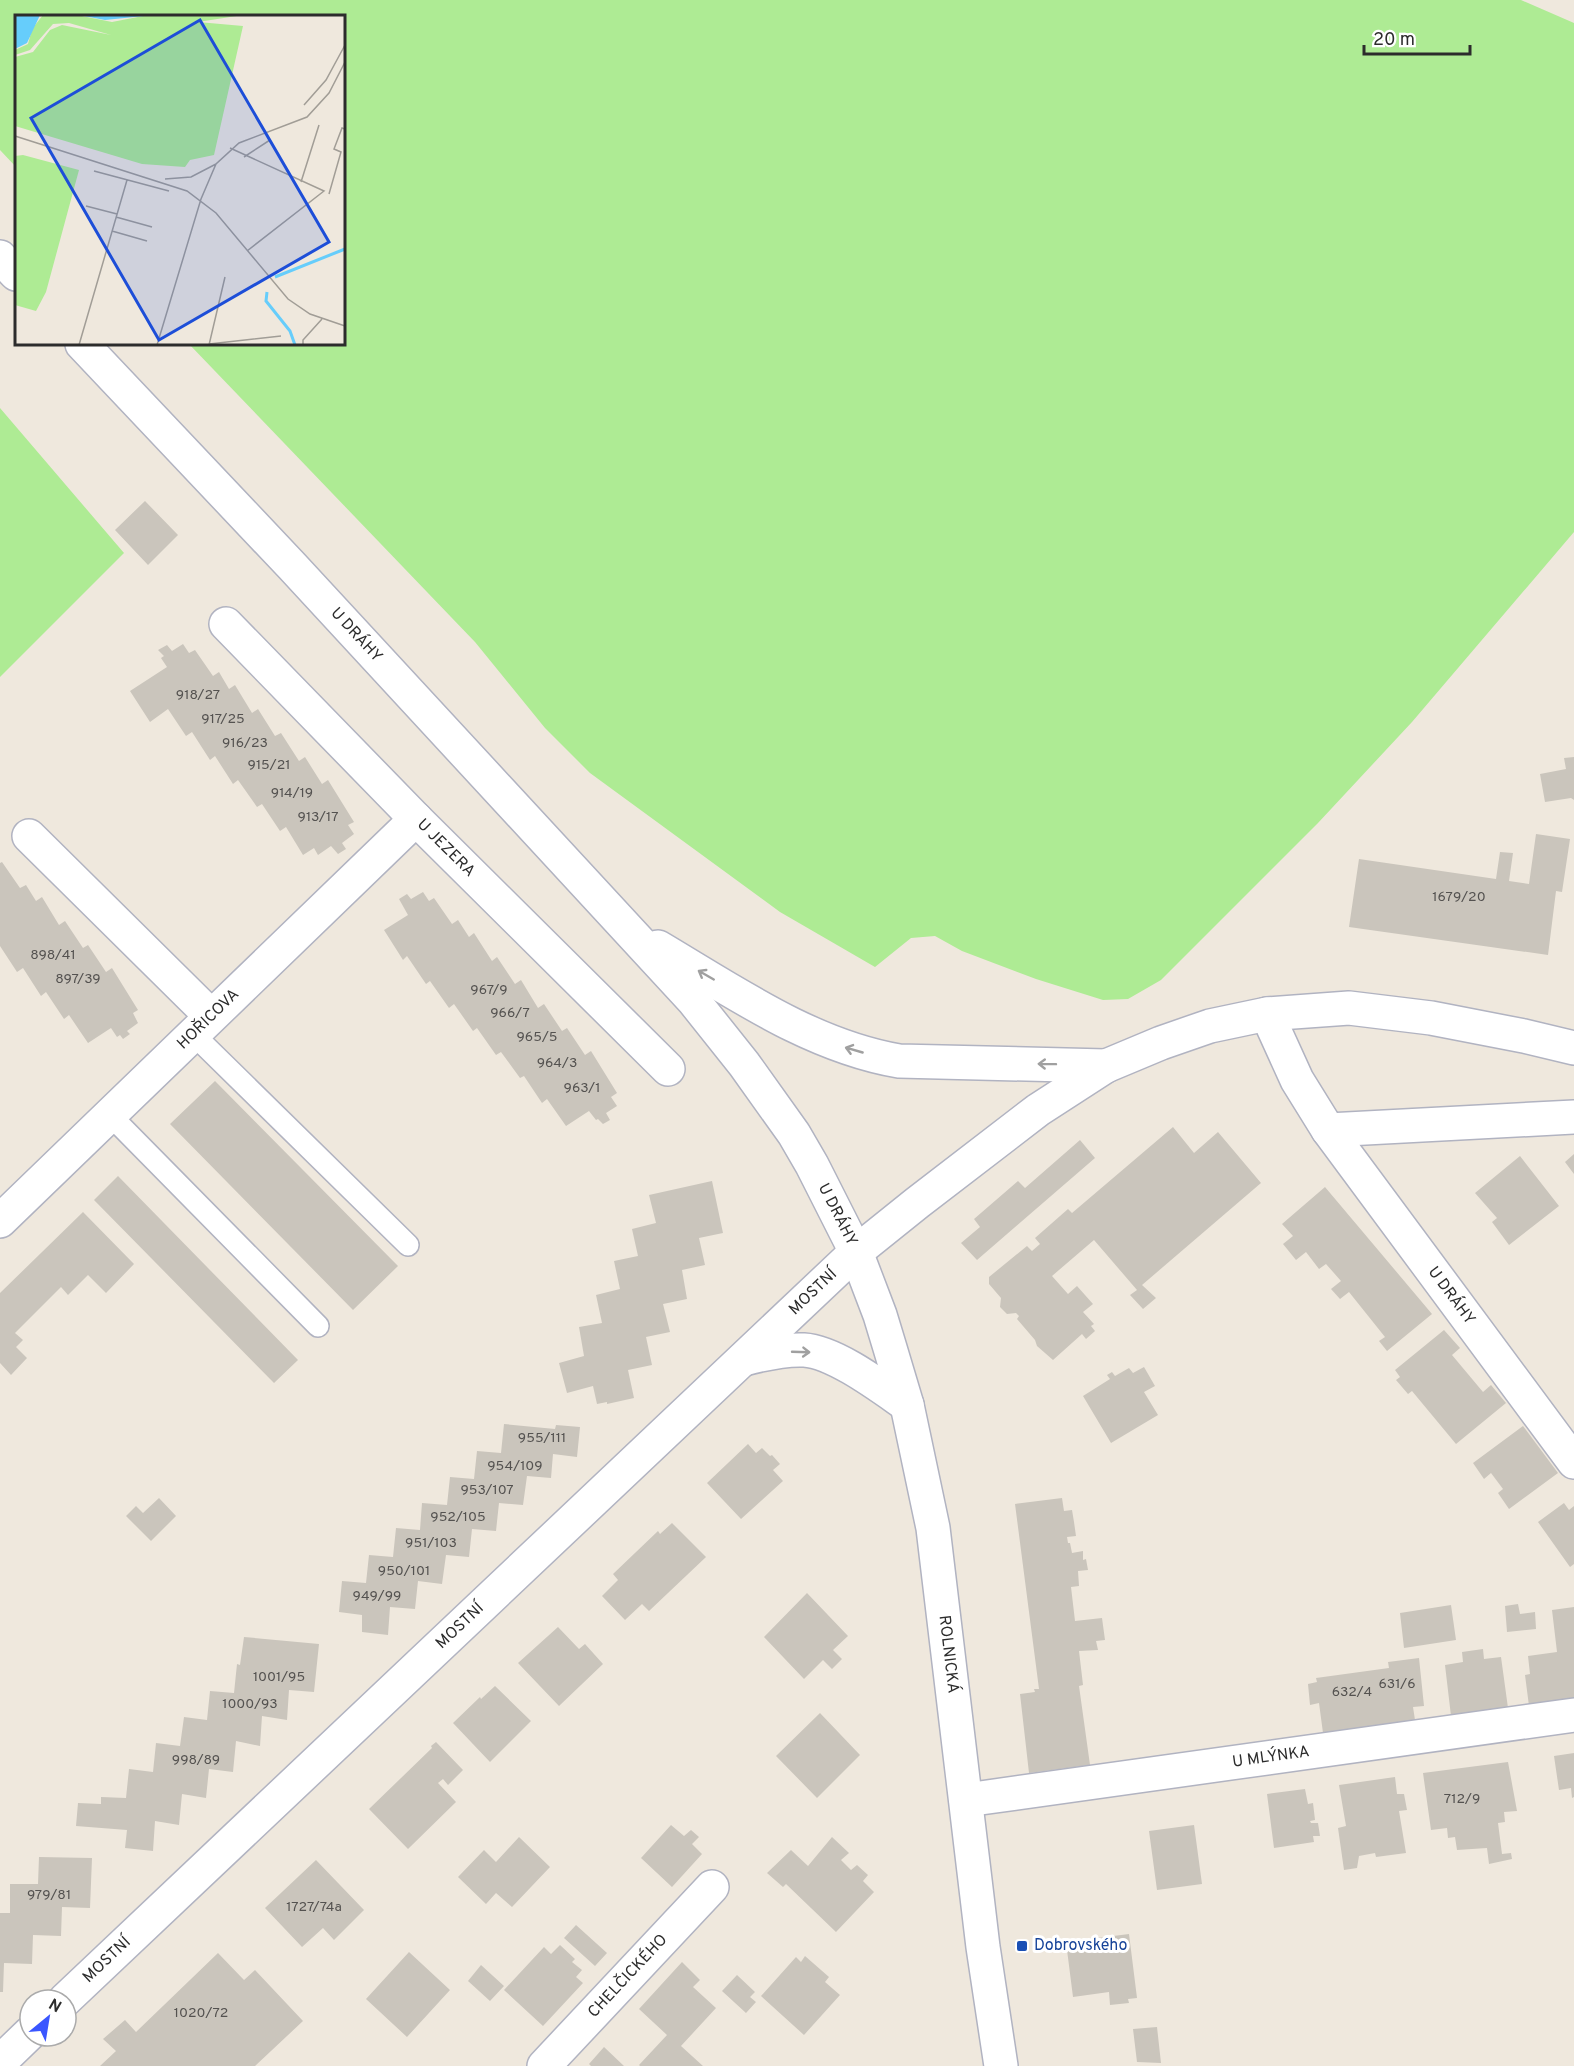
<svg xmlns="http://www.w3.org/2000/svg" width="1574" height="2066" viewBox="0 0 1574 2066" font-family="Overpass,sans-serif">
<style>
.green{fill:#aeeb94}
.building{fill:#cac5bc}
.lines{fill:none;stroke-linecap:round;stroke-linejoin:round}
.service-casing{stroke:#b1b3c1;stroke-width:24}
.minor-casing{stroke:#b1b3c1;stroke-width:36}
.tertiary-casing{stroke:#b1b3c1;stroke-width:36}
.service{stroke:#fff;stroke-width:21}
.minor{stroke:#fff;stroke-width:33}
.tertiary{stroke:#fff;stroke-width:33}
.oneway{stroke:#a0a0a0}
.transit-dot{fill:#1a4fb4;stroke:#fff;stroke-width:2}
.labels{text-anchor:middle;dominant-baseline:central;stroke-width:6;stroke-linejoin:round;paint-order:stroke}
.number-label{font-size:14px;fill:#545250}
.street-label{font-size:16px;fill:#2c2c2c;stroke:#fff}
.transit-label{font-size:16px;fill:#164399;stroke:#fff;text-anchor:start}
.inset-river{fill:none;stroke:#66cdfb;stroke-width:3}
.inset-road{fill:none;stroke:#a19d96;stroke-width:1.5}
.view{fill:#1d4ed8;fill-opacity:0.15;stroke:#1d4ed8;stroke-width:3}
.inset-edge{fill:none;stroke:#2c2c2c;stroke-width:3}
</style>
<rect width="100%" height="100%" fill="#efe8dd"/>
<path class="green" d="M 0,0 L 1521,0 L 1574,23 L 1574,532 L 1412,722 L 1318,823 L 1161,980 L 1128,999 L 1103,1000 L 1036,979 L 962,951 L 935,936 L 911,938 L 875,967 L 780,912 L 590,773 L 545,728 L 475,642 L 189,344 L 344,344 L 344,16 L 16,16 L 16,167 L 0,150 Z
M 0,408 L 124,553 L 0,677 Z"/>
<path class="building" d="M 145,501 L 178,535 L 148,565 L 115,530 Z
M 183,644 L 189,653 L 195,650 L 213,676 L 219,672 L 229,689 L 235,685 L 252,713 L 258,709 L 275,736 L 281,733 L 299,761 L 305,757 L 322,784 L 328,780 L 354,822 L 348,825 L 354,834 L 342,843 L 346,849 L 338,854 L 331,846 L 318,855 L 314,848 L 303,855 L 286,827 L 280,831 L 262,804 L 257,807 L 238,780 L 233,784 L 215,756 L 210,760 L 192,732 L 186,736 L 168,709 L 150,722 L 130,691 L 167,667 L 161,658 L 164,656 L 158,650 L 167,645 L 172,651 Z
M 1574,757 L 1574,800 L 1571,798 L 1545,802 L 1540,774 L 1566,769 L 1564,758 Z
M 1536,834 L 1570,839 L 1562,892 L 1556,891 L 1548,955 L 1349,927 L 1359,859 L 1496,879 L 1500,852 L 1513,853 L 1509,881 L 1529,884 Z
M 2,862 L 20,888 L 26,885 L 36,901 L 42,897 L 59,925 L 65,921 L 83,948 L 88,945 L 106,972 L 112,968 L 138,1010 L 133,1013 L 138,1023 L 127,1031 L 130,1034 L 123,1039 L 120,1035 L 117,1037 L 111,1028 L 88,1043 L 69,1015 L 64,1019 L 46,992 L 41,996 L 23,968 L 17,972 L 0,946 L 0,863 Z
M 423,892 L 429,901 L 434,898 L 452,924 L 458,920 L 469,937 L 474,933 L 492,961 L 497,957 L 515,984 L 521,980 L 538,1008 L 544,1004 L 562,1031 L 567,1028 L 585,1055 L 591,1051 L 617,1093 L 611,1097 L 617,1106 L 606,1113 L 610,1120 L 603,1124 L 598,1119 L 596,1120 L 589,1111 L 566,1126 L 547,1099 L 542,1103 L 524,1076 L 520,1078 L 501,1052 L 496,1055 L 477,1028 L 473,1031 L 454,1004 L 449,1008 L 430,981 L 426,984 L 407,956 L 403,960 L 384,930 L 408,915 L 399,899 L 407,894 L 411,899 Z
M 215,1081 L 398,1266 L 353,1310 L 170,1124 Z
M 1173,1127 L 1194,1153 L 1218,1132 L 1261,1183 L 1142,1285 L 1156,1298 L 1143,1309 L 1130,1295 L 1137,1290 L 1094,1240 L 1052,1276 L 1068,1294 L 1077,1286 L 1093,1304 L 1083,1312 L 1094,1324 L 1091,1326 L 1095,1331 L 1086,1339 L 1082,1334 L 1053,1360 L 1037,1346 L 1035,1340 L 1017,1319 L 1019,1316 L 1016,1313 L 1007,1314 L 1000,1307 L 1001,1298 L 989,1284 L 989,1277 L 1027,1246 L 1032,1251 L 1040,1244 L 1035,1238 L 1068,1209 L 1072,1213 Z
M 1080,1140 L 1095,1158 L 977,1260 L 961,1243 L 980,1227 L 974,1219 L 1018,1181 L 1025,1188 Z
M 1574,1154 L 1574,1174 L 1565,1162 Z
M 1520,1156 L 1559,1206 L 1509,1245 L 1492,1222 L 1497,1218 L 1475,1193 Z
M 118,1176 L 298,1360 L 274,1383 L 94,1200 Z
M 712,1181 L 723,1233 L 699,1238 L 705,1265 L 682,1270 L 687,1299 L 663,1304 L 670,1332 L 646,1337 L 652,1365 L 628,1370 L 634,1398 L 607,1404 L 607,1402 L 597,1404 L 593,1386 L 567,1393 L 559,1363 L 584,1356 L 579,1327 L 602,1323 L 596,1295 L 620,1289 L 614,1261 L 638,1256 L 632,1229 L 656,1223 L 649,1195 Z
M 1325,1187 L 1432,1314 L 1387,1351 L 1379,1341 L 1385,1337 L 1349,1292 L 1340,1299 L 1331,1289 L 1341,1281 L 1326,1264 L 1319,1269 L 1306,1252 L 1296,1260 L 1283,1244 L 1293,1236 L 1282,1224 Z
M 83,1212 L 134,1264 L 106,1293 L 88,1275 L 68,1295 L 61,1287 L 15,1333 L 23,1340 L 16,1347 L 27,1358 L 11,1375 L 0,1363 L 0,1293 Z
M 1444,1330 L 1460,1348 L 1452,1355 L 1483,1392 L 1491,1385 L 1506,1403 L 1456,1444 L 1412,1391 L 1408,1394 L 1396,1380 L 1400,1377 L 1395,1370 Z
M 1144,1367 L 1155,1386 L 1144,1392 L 1158,1415 L 1111,1443 L 1083,1396 L 1110,1379 L 1107,1375 L 1112,1372 L 1115,1376 L 1129,1368 L 1133,1373 Z
M 504,1424 L 555,1429 L 556,1425 L 580,1427 L 577,1457 L 553,1454 L 551,1478 L 527,1476 L 523,1505 L 499,1503 L 496,1531 L 472,1529 L 469,1557 L 446,1555 L 442,1584 L 418,1581 L 415,1609 L 390,1607 L 388,1635 L 362,1632 L 362,1615 L 339,1612 L 342,1581 L 366,1583 L 369,1555 L 393,1557 L 396,1528 L 420,1530 L 422,1503 L 447,1505 L 450,1477 L 474,1479 L 477,1451 L 501,1453 Z
M 1523,1426 L 1558,1473 L 1509,1509 L 1498,1493 L 1503,1489 L 1491,1473 L 1484,1479 L 1473,1463 Z
M 748,1444 L 756,1453 L 762,1448 L 770,1456 L 772,1455 L 780,1464 L 773,1470 L 783,1481 L 741,1519 L 707,1483 Z
M 159,1498 L 176,1516 L 151,1541 L 126,1516 L 136,1506 L 143,1513 Z
M 1062,1498 L 1064,1511 L 1072,1510 L 1074,1522 L 1076,1536 L 1067,1537 L 1068,1543 L 1070,1543 L 1072,1553 L 1083,1551 L 1083,1560 L 1086,1559 L 1088,1570 L 1078,1571 L 1079,1586 L 1071,1587 L 1075,1621 L 1102,1618 L 1105,1640 L 1096,1641 L 1098,1650 L 1079,1651 L 1083,1685 L 1079,1686 L 1090,1765 L 1029,1773 L 1020,1694 L 1035,1692 L 1034,1689 L 1039,1689 L 1015,1504 Z
M 1564,1503 L 1569,1510 L 1574,1506 L 1574,1564 L 1570,1567 L 1538,1522 Z
M 672,1523 L 706,1557 L 649,1611 L 642,1604 L 625,1620 L 602,1596 L 618,1580 L 613,1574 L 658,1531 L 660,1534 Z
M 807,1593 L 848,1636 L 833,1650 L 842,1659 L 832,1669 L 823,1660 L 804,1679 L 764,1637 Z
M 1518,1604 L 1520,1614 L 1535,1612 L 1536,1629 L 1507,1632 L 1505,1606 Z
M 1451,1605 L 1456,1640 L 1404,1648 L 1400,1613 Z
M 1574,1607 L 1574,1700 L 1529,1706 L 1525,1675 L 1530,1674 L 1528,1656 L 1557,1652 L 1552,1610 Z
M 558,1627 L 579,1649 L 585,1644 L 603,1664 L 559,1706 L 518,1663 Z
M 244,1637 L 319,1644 L 314,1692 L 289,1690 L 287,1720 L 262,1716 L 260,1746 L 236,1741 L 233,1772 L 209,1769 L 206,1798 L 182,1794 L 179,1825 L 155,1821 L 153,1851 L 125,1848 L 127,1830 L 76,1826 L 78,1803 L 101,1804 L 101,1797 L 126,1798 L 129,1769 L 153,1772 L 156,1743 L 180,1746 L 184,1717 L 207,1720 L 210,1691 L 234,1693 L 237,1664 L 240,1665 Z
M 1483,1649 L 1484,1659 L 1501,1657 L 1508,1708 L 1451,1716 L 1445,1665 L 1463,1662 L 1462,1652 Z
M 1419,1658 L 1424,1706 L 1413,1707 L 1415,1720 L 1323,1733 L 1319,1703 L 1310,1705 L 1308,1684 L 1317,1682 L 1316,1678 L 1389,1668 L 1388,1662 Z
M 495,1686 L 531,1721 L 490,1762 L 453,1723 L 480,1697 L 481,1699 Z
M 820,1713 L 860,1755 L 817,1798 L 776,1756 Z
M 436,1742 L 463,1770 L 448,1785 L 443,1779 L 438,1783 L 456,1802 L 408,1849 L 369,1809 L 432,1748 L 431,1746 Z
M 1574,1753 L 1574,1797 L 1572,1798 L 1571,1788 L 1559,1790 L 1554,1756 Z
M 1508,1762 L 1517,1811 L 1504,1812 L 1505,1822 L 1498,1823 L 1502,1854 L 1511,1853 L 1512,1859 L 1489,1864 L 1487,1848 L 1457,1850 L 1455,1837 L 1448,1838 L 1447,1828 L 1431,1830 L 1423,1773 Z
M 1395,1777 L 1397,1794 L 1404,1794 L 1407,1810 L 1399,1811 L 1406,1853 L 1376,1857 L 1375,1853 L 1359,1856 L 1357,1868 L 1344,1870 L 1338,1828 L 1346,1826 L 1339,1785 Z
M 1305,1789 L 1308,1804 L 1313,1803 L 1315,1820 L 1310,1821 L 1311,1823 L 1318,1823 L 1320,1836 L 1313,1836 L 1314,1842 L 1274,1848 L 1267,1794 Z
M 671,1825 L 684,1836 L 691,1830 L 699,1837 L 692,1844 L 702,1854 L 672,1887 L 641,1858 Z
M 1194,1825 L 1202,1884 L 1157,1890 L 1149,1831 Z
M 519,1837 L 550,1867 L 512,1907 L 496,1893 L 486,1904 L 458,1877 L 484,1850 L 496,1862 Z
M 832,1837 L 849,1853 L 841,1860 L 851,1870 L 857,1865 L 868,1875 L 863,1881 L 874,1892 L 836,1932 L 786,1884 L 783,1887 L 767,1873 L 791,1850 L 808,1866 Z
M 39,1857 L 92,1858 L 90,1908 L 62,1907 L 61,1936 L 33,1935 L 32,1964 L 4,1963 L 3,1992 L 0,1992 L 0,1913 L 10,1913 L 10,1884 L 38,1884 Z
M 316,1860 L 364,1910 L 334,1940 L 323,1928 L 302,1947 L 265,1908 Z
M 576,1925 L 607,1953 L 595,1966 L 564,1938 Z
M 1129,1934 L 1137,1998 L 1128,1999 L 1129,2003 L 1110,2005 L 1109,1992 L 1073,1997 L 1066,1942 Z
M 560,1945 L 575,1959 L 572,1962 L 582,1970 L 576,1977 L 583,1983 L 543,2026 L 504,1990 L 544,1947 L 551,1954 Z
M 409,1952 L 450,1990 L 407,2037 L 366,1999 Z
M 218,1953 L 244,1980 L 255,1970 L 303,2021 L 255,2066 L 100,2066 L 116,2051 L 103,2039 L 125,2020 L 136,2032 Z
M 805,1956 L 829,1977 L 825,1982 L 840,1995 L 804,2035 L 761,1996 L 796,1957 L 801,1962 Z
M 682,1962 L 700,1980 L 693,1987 L 716,2008 L 681,2046 L 703,2066 L 640,2066 L 639,2065 L 667,2035 L 639,2009 Z
M 481,1965 L 504,1986 L 490,2001 L 468,1981 Z
M 737,1975 L 755,1992 L 750,1997 L 756,2002 L 746,2013 L 722,1991 Z
M 1157,2027 L 1161,2063 L 1137,2062 L 1133,2029 Z
M 604,2047 L 624,2066 L 591,2066 L 589,2064 Z"/>
<g class="lines">
<defs>
<path id="service" d="M 193,1034 L 408,1245
M 110,1115 L 318,1326"/>
<g id="minor">
<path id="s1" d="M 226,624 L 416,819 L 668,1069"/>
<path d="M 29,836 L 211,1016"/>
<path id="s2" d="M 1267,1014 L 1297,1080 L 1328,1130 L 1574,1462"/>
<path d="M 1328,1130 L 1574,1117"/>
<path id="s3" d="M 0,1221 L 416,819"/>
<path d="M 744,1359 C 763,1354 784,1349 804,1350 C 835,1352 881,1387 907,1405"/>
<path id="s4" d="M 966,1800 L 1574,1715"/>
<path id="s5" d="M 65,2000 L 856,1252"/>
<path d="M 0,2062 L 30,2033"/>
<path id="s6" d="M 544,2066 L 712,1887"/>
</g>
<g id="tertiary">
<path d="M 0,257 L 16,274"/>
<path id="s7" d="M 82,344 L 292,566 L 693,1000 L 744,1064 L 794,1134 L 812,1165 L 856,1252 L 880,1315 L 890,1348 L 907,1405 L 933,1528 L 983,1947 L 1001,2066"/>
<path d="M 658,947 C 734,992 811,1046 899,1061 L 1106,1066"/>
<path d="M 856,1252 L 917,1203 L 1038,1110 L 1106,1066 L 1161,1043 L 1210,1026 L 1267,1014 L 1349,1008 L 1431,1018 L 1524,1036 L 1574,1048"/>
</g>
</defs>
<use href="#service" class="service-casing"/>
<use href="#minor" class="minor-casing"/>
<use href="#tertiary" class="tertiary-casing"/>
<use href="#service" class="service"/>
<use href="#minor" class="minor"/>
<use href="#tertiary" class="tertiary"/>
</g>
<defs><path id="oneway-shaft" d="M-6 0H5M1.5-3L5.5 0L1.5 3" fill="none" stroke-width="1.6" stroke-linecap="round" stroke-linejoin="round" transform="scale(1.5)"/></defs>
<g class="oneway">
<use href="#oneway-shaft" transform="translate(706 975) rotate(-150)"/>
<use href="#oneway-shaft" transform="translate(854 1050) rotate(-164)"/>
<use href="#oneway-shaft" transform="translate(1047 1064) rotate(-179)"/>
<use href="#oneway-shaft" transform="translate(801 1352) rotate(2)"/>
</g>
<rect class="transit-dot" x="1016" y="1940" width="12" height="12" rx="3"/>
<g class="labels">
<g class="number-label">
<text x="198" y="695">918/27</text>
<text x="223" y="719">917/25</text>
<text x="245" y="743">916/23</text>
<text x="269" y="765">915/21</text>
<text x="292" y="793">914/19</text>
<text x="318" y="817">913/17</text>
<text x="1459" y="897">1679/20</text>
<text x="53" y="955">898/41</text>
<text x="78" y="979">897/39</text>
<text x="489" y="990">967/9</text>
<text x="510" y="1013">966/7</text>
<text x="537" y="1037">965/5</text>
<text x="557" y="1063">964/3</text>
<text x="582" y="1088">963/1</text>
<text x="542" y="1438">955/111</text>
<text x="515" y="1466">954/109</text>
<text x="487" y="1490">953/107</text>
<text x="458" y="1517">952/105</text>
<text x="431" y="1543">951/103</text>
<text x="404" y="1571">950/101</text>
<text x="377" y="1596">949/99</text>
<text x="279" y="1677">1001/95</text>
<text x="1397" y="1684">631/6</text>
<text x="1352" y="1692">632/4</text>
<text x="250" y="1704">1000/93</text>
<text x="196" y="1760">998/89</text>
<text x="1462" y="1799">712/9</text>
<text x="49" y="1895">979/81</text>
<text x="314" y="1907">1727/74a</text>
<text x="201" y="2013">1020/72</text>
</g>
<g class="street-label">
<text stroke="none"><textPath href="#s7" startOffset="400">U DRÁHY</textPath></text>
<text stroke="none"><textPath href="#s1" startOffset="314">U JEZERA</textPath></text>
<text stroke="none"><textPath href="#s3" startOffset="290">HOŘICOVA</textPath></text>
<text stroke="none"><textPath href="#s7" startOffset="1156">U DRÁHY</textPath></text>
<text stroke="none"><textPath href="#s5" startOffset="1030">MOSTNÍ</textPath></text>
<text stroke="none"><textPath href="#s2" startOffset="338">U DRÁHY</textPath></text>
<text stroke="none"><textPath href="#s5" startOffset="544">MOSTNÍ</textPath></text>
<text stroke="none"><textPath href="#s7" startOffset="1612">ROLNICKÁ</textPath></text>
<text stroke="none"><textPath href="#s4" startOffset="308">U MLÝNKA</textPath></text>
<text stroke="none"><textPath href="#s5" startOffset="58">MOSTNÍ</textPath></text>
<text stroke="none"><textPath href="#s6" startOffset="123">CHELČICKÉHO</textPath></text>
</g>
<g class="transit-label">
<text x="1034" y="1946">Dobrovského</text>
</g>
</g>
<g transform="translate(15 15)">
<rect width="330" height="330" fill="#efe8dd"/>
<path d="M 28,0 L 62,0 L 97,7 L 133,0 L 228,0 L 183,7 L 228,11 L 199,140 L 175,145 L 170,152 L 127,149 L 0,111 L 0,42 L 18,37 L 35,15 L 47,10 L 96,20 L 54,8 L 38,9 L 15,35 L 0,40 L 0,35 L 13,29 L 17,14 ZM 8,140 L 64,155 L 31,277 L 21,296 L 0,290 L 0,141 Z" fill="#aeeb94"/>
<path d="M 0,0 L 25,0 L 12,28 L 0,34 ZM 64,0 L 139,0 L 90,5 Z" fill="#66cdfb"/>
<path class="inset-river" d="M 260,262 L 330,234M 252,277 L 251,286 L 275,316 L 280,330"/>
<path class="inset-road" d="M 289,90 L 311,65 L 330,30M 0,121 L 172,176 L 201,198 L 273,284 L 295,299 L 330,311M 215,133 L 309,176 L 232,236M 229,142 L 255,125M 79,156 L 154,176M 150,164 L 176,162 L 201,149M 286,167 L 304,110M 314,179 L 326,137 L 319,134 L 327,113 L 330,114M 71,191 L 102,199M 101,202 L 137,212M 97,216 L 132,226M 194,329 L 266,321M 64,330 L 112,165M 142,330 L 186,184 L 201,149 L 224,128 L 292,102 L 314,78 L 330,47M 194,330 L 210,262M 288,330 L 288,325 L 307,304"/>
<path class="view" d="M 185,5 L 314,227 L 144,325 L 16,103 Z"/>
<rect width="330" height="330" class="inset-edge"/>
</g>
<g transform="translate(48 2018) rotate(30)"><circle r="28" fill="#ffffff" stroke="#ababab" stroke-width="1.5"/>
<path d="M0-4.5L10 22L0 15L-10 22Z" fill="#3a56ff"/>
<text y="-9" font-size="16" font-weight="bold" text-anchor="middle" fill="#2c2c2c">N</text>
</g>
<path d="M1364 45v9h106v-9" fill="none" stroke="#2c2c2c" stroke-width="3"/>
<text x="1373" y="45" font-size="18" fill="#2c2c2c" stroke="#ffffff" stroke-width="4.5" paint-order="stroke">20 m</text>
</svg>
